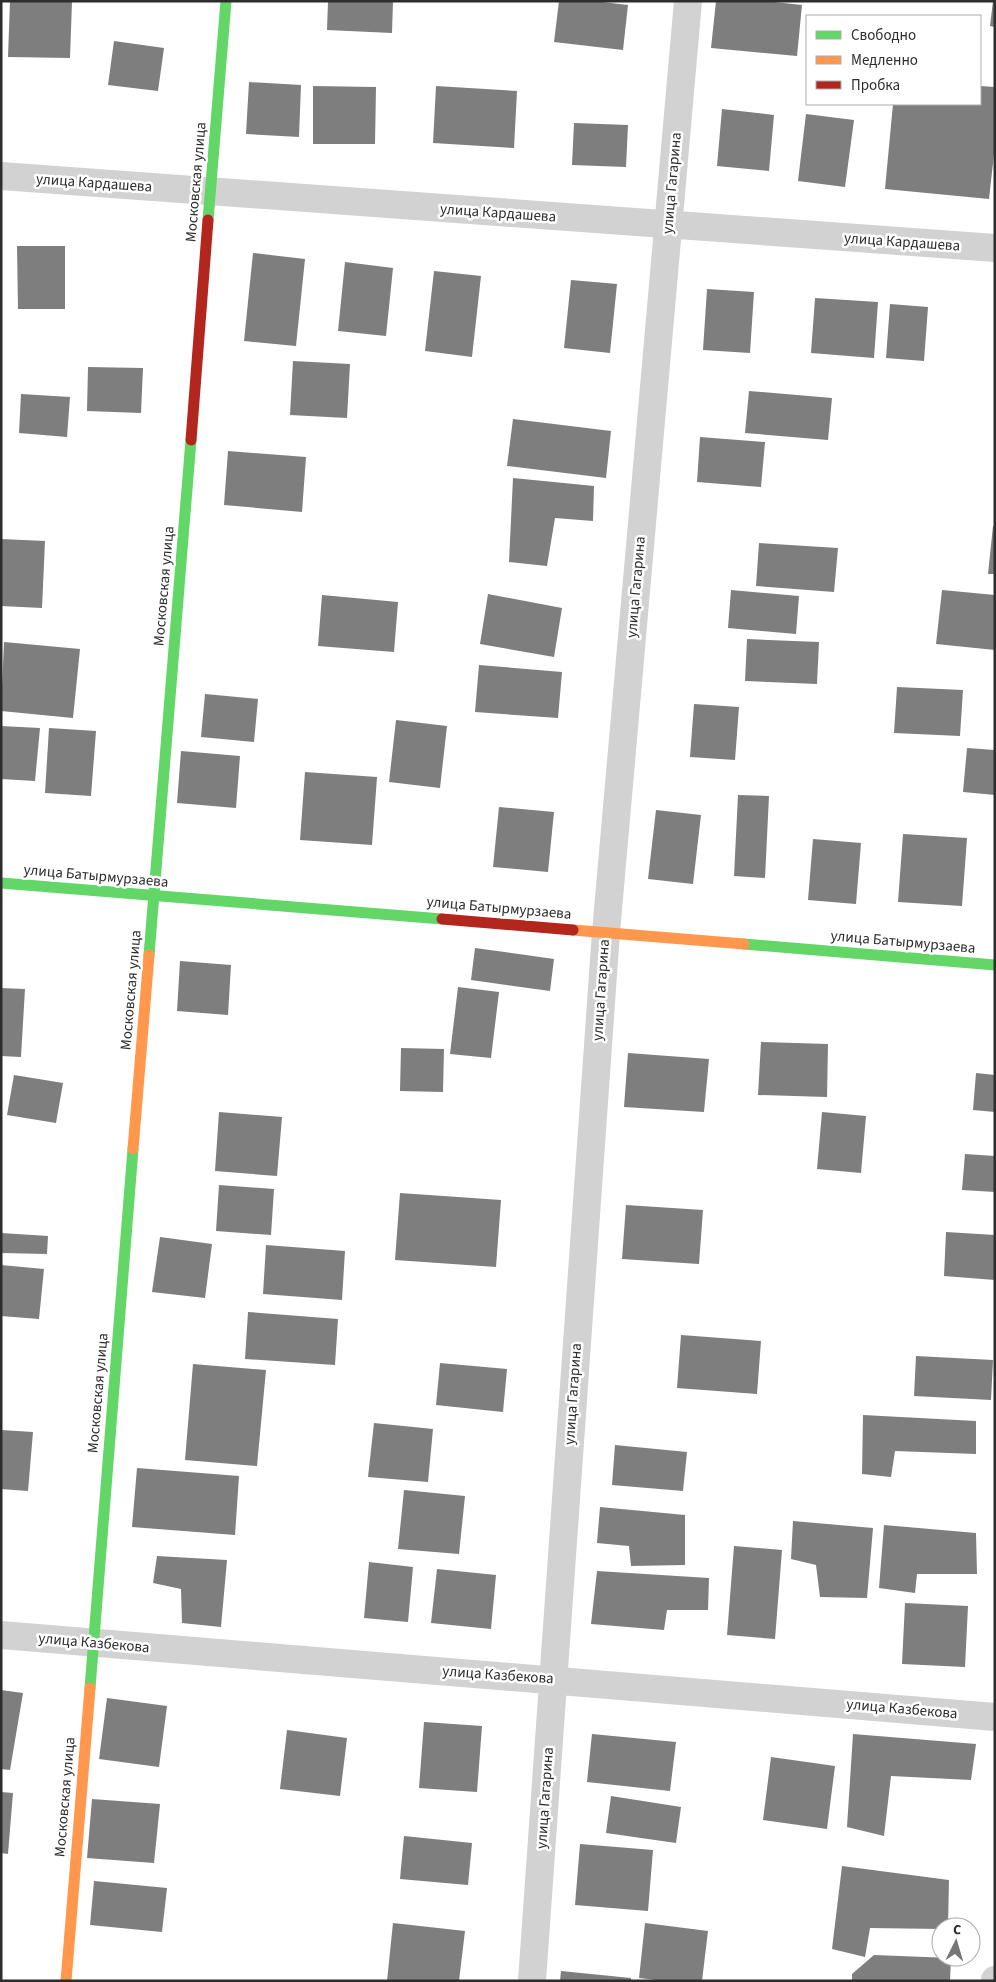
<svg xmlns="http://www.w3.org/2000/svg" width="996" height="1982" viewBox="0 0 996 1982" font-family="'Source Sans 3',sans-serif">
<style>
.building{fill:#7e7e7e}
.lines{fill:none;stroke-linecap:round;stroke-linejoin:round}
.street{stroke:#d2d2d2;stroke-width:28}
.fast{stroke:#63d668;stroke-width:11}
.slow{stroke:#ff974d;stroke-width:11}
.jam{stroke:#b3261e;stroke-width:11}
.labels{text-anchor:middle;dominant-baseline:central;stroke-width:5;stroke-linejoin:round;paint-order:stroke}
.street-label{font-size:15px;fill:#2d2d2d;stroke:#fff}
</style>
<rect width="100%" height="100%" fill="#fff"/>
<path class="building" d="M 10,1 L 72,2 L 70,58 L 8,57 Z
M 328,1 L 393,1 L 392,33 L 327,30 Z
M 559,1 L 594,1 L 628,5 L 623,50 L 554,42 Z
M 716,1 L 765,1 L 802,5 L 797,56 L 711,48 Z
M 993,1 L 995,1 L 995,27 L 990,26 Z
M 114,41 L 164,48 L 158,91 L 108,85 Z
M 249,82 L 301,85 L 299,137 L 246,134 Z
M 313,86 L 376,87 L 375,144 L 313,144 Z
M 436,86 L 517,91 L 514,148 L 433,143 Z
M 980,86 L 995,87 L 995,145 L 989,199 L 885,189 L 893,104 L 980,104 Z
M 722,109 L 774,115 L 769,171 L 717,166 Z
M 806,114 L 854,120 L 845,187 L 798,181 Z
M 574,123 L 628,125 L 626,167 L 572,165 Z
M 17,246 L 65,246 L 65,309 L 18,309 Z
M 253,253 L 305,259 L 296,346 L 244,341 Z
M 345,262 L 393,268 L 386,336 L 338,331 Z
M 434,271 L 481,276 L 472,357 L 425,351 Z
M 571,280 L 617,284 L 610,353 L 564,348 Z
M 707,289 L 754,292 L 750,353 L 703,350 Z
M 815,298 L 878,302 L 874,358 L 811,353 Z
M 890,304 L 928,307 L 924,361 L 886,358 Z
M 293,361 L 350,364 L 347,418 L 290,415 Z
M 88,367 L 143,368 L 141,413 L 87,411 Z
M 749,391 L 832,398 L 828,440 L 745,433 Z
M 21,394 L 70,397 L 67,437 L 19,433 Z
M 513,419 L 611,431 L 606,478 L 507,466 Z
M 700,437 L 765,442 L 761,487 L 697,482 Z
M 228,451 L 306,457 L 302,512 L 224,505 Z
M 513,478 L 594,486 L 593,521 L 555,518 L 547,566 L 509,562 Z
M 993,526 L 995,527 L 995,574 L 988,574 Z
M 1,539 L 45,541 L 42,608 L 1,606 Z
M 759,543 L 838,548 L 834,592 L 756,586 Z
M 731,590 L 799,596 L 796,634 L 728,628 Z
M 942,590 L 995,595 L 995,650 L 936,644 Z
M 488,594 L 562,608 L 554,657 L 480,644 Z
M 322,595 L 398,602 L 394,652 L 318,646 Z
M 747,639 L 819,642 L 817,684 L 745,681 Z
M 4,642 L 80,649 L 73,718 L 1,711 Z
M 479,665 L 562,672 L 558,718 L 475,712 Z
M 897,687 L 963,690 L 960,736 L 894,733 Z
M 205,694 L 258,699 L 254,742 L 201,737 Z
M 694,704 L 739,707 L 735,760 L 690,757 Z
M 396,720 L 447,726 L 440,788 L 389,782 Z
M 1,726 L 40,728 L 35,781 L 1,779 Z
M 49,728 L 96,731 L 91,796 L 45,793 Z
M 967,748 L 995,750 L 995,795 L 963,792 Z
M 181,751 L 240,756 L 236,808 L 177,803 Z
M 305,772 L 377,777 L 372,845 L 300,840 Z
M 738,795 L 769,796 L 765,878 L 734,876 Z
M 499,807 L 554,812 L 548,872 L 493,867 Z
M 656,810 L 701,815 L 693,884 L 648,879 Z
M 903,834 L 967,838 L 962,906 L 898,902 Z
M 813,839 L 861,843 L 856,904 L 808,900 Z
M 475,948 L 554,959 L 550,991 L 471,980 Z
M 180,961 L 231,965 L 228,1015 L 177,1011 Z
M 458,987 L 499,992 L 491,1058 L 450,1054 Z
M 1,988 L 25,989 L 21,1057 L 1,1056 Z
M 761,1042 L 828,1044 L 827,1097 L 758,1095 Z
M 401,1048 L 444,1049 L 443,1092 L 400,1091 Z
M 628,1053 L 709,1059 L 704,1112 L 624,1107 Z
M 976,1073 L 995,1075 L 995,1112 L 973,1110 Z
M 14,1075 L 63,1083 L 56,1123 L 7,1115 Z
M 219,1112 L 282,1117 L 277,1176 L 215,1171 Z
M 822,1112 L 866,1116 L 861,1173 L 817,1169 Z
M 965,1154 L 995,1156 L 995,1192 L 962,1190 Z
M 219,1185 L 274,1189 L 271,1235 L 216,1231 Z
M 400,1193 L 501,1200 L 496,1267 L 395,1260 Z
M 626,1205 L 703,1210 L 699,1264 L 622,1259 Z
M 946,1232 L 995,1235 L 995,1280 L 944,1276 Z
M 1,1233 L 48,1236 L 47,1254 L 1,1253 Z
M 160,1237 L 212,1244 L 205,1298 L 152,1292 Z
M 266,1245 L 345,1251 L 342,1300 L 263,1294 Z
M 1,1265 L 44,1269 L 39,1319 L 1,1316 Z
M 248,1312 L 338,1319 L 335,1365 L 245,1359 Z
M 681,1335 L 761,1341 L 757,1394 L 677,1388 Z
M 916,1356 L 993,1360 L 991,1400 L 914,1396 Z
M 440,1363 L 507,1369 L 503,1412 L 436,1405 Z
M 193,1364 L 266,1370 L 257,1466 L 185,1460 Z
M 863,1415 L 976,1421 L 976,1454 L 895,1451 L 891,1477 L 862,1474 Z
M 374,1423 L 433,1429 L 428,1482 L 368,1477 Z
M 1,1430 L 33,1432 L 28,1491 L 1,1489 Z
M 615,1445 L 687,1452 L 683,1491 L 612,1485 Z
M 137,1468 L 239,1476 L 235,1535 L 132,1527 Z
M 404,1490 L 465,1496 L 459,1554 L 398,1549 Z
M 600,1507 L 685,1515 L 685,1565 L 631,1566 L 629,1546 L 597,1543 Z
M 793,1521 L 873,1528 L 867,1598 L 820,1597 L 816,1565 L 791,1559 Z
M 884,1525 L 976,1533 L 977,1574 L 917,1574 L 915,1593 L 879,1588 Z
M 734,1546 L 782,1550 L 775,1639 L 727,1635 Z
M 157,1556 L 227,1560 L 221,1627 L 182,1623 L 181,1589 L 153,1583 Z
M 369,1562 L 413,1567 L 408,1622 L 364,1618 Z
M 437,1569 L 496,1575 L 491,1629 L 431,1623 Z
M 597,1571 L 709,1578 L 708,1610 L 667,1610 L 664,1630 L 591,1624 Z
M 905,1603 L 968,1606 L 965,1667 L 902,1664 Z
M 1,1690 L 23,1693 L 10,1770 L 1,1769 Z
M 107,1698 L 167,1706 L 159,1767 L 99,1759 Z
M 424,1722 L 482,1726 L 477,1792 L 419,1788 Z
M 287,1730 L 347,1738 L 340,1796 L 280,1789 Z
M 592,1734 L 676,1742 L 670,1791 L 587,1782 Z
M 853,1734 L 976,1744 L 971,1780 L 891,1776 L 884,1836 L 847,1827 Z
M 771,1757 L 835,1766 L 827,1829 L 763,1820 Z
M 1,1792 L 13,1793 L 8,1854 L 1,1853 Z
M 611,1796 L 681,1807 L 676,1843 L 606,1833 Z
M 92,1799 L 160,1804 L 154,1863 L 87,1858 Z
M 404,1836 L 472,1843 L 468,1885 L 400,1879 Z
M 580,1844 L 653,1850 L 648,1911 L 575,1905 Z
M 842,1866 L 949,1880 L 948,1927 L 941,1927 L 941,1929 L 870,1928 L 865,1957 L 832,1949 Z
M 94,1881 L 167,1888 L 162,1932 L 90,1925 Z
M 393,1923 L 465,1931 L 459,1981 L 387,1981 Z
M 645,1923 L 708,1931 L 702,1981 L 664,1981 L 639,1978 Z
M 874,1955 L 951,1958 L 950,1981 L 852,1981 L 852,1974 Z
M 561,1971 L 631,1978 L 631,1981 L 560,1981 Z"/>
<g class="lines">
<path class="street" d="M 1,176 L 995,248
M 1,1635 L 995,1717
M 532,1981 L 606,932 L 688,1
M 995,1981 L 995,1980"/>
<path class="fast" d="M 208,220 L 226,1
M 1,883 L 442,919
M 744,944 L 995,965
M 149,955 L 191,440
M 90,1688 L 133,1149"/>
<path class="slow" d="M 573,930 L 744,944
M 133,1149 L 149,955
M 66,1981 L 90,1688"/>
<path class="jam" d="M 191,440 L 208,220
M 442,919 L 573,930"/>
</g>
<g class="labels">
<g class="street-label">
<text transform="translate(196 182) rotate(-85)">Московская улица</text>
<text transform="translate(94 183) rotate(4)">улица Кардашева</text>
<text transform="translate(672 183) rotate(-85)">улица Гагарина</text>
<text transform="translate(498 213) rotate(4)">улица Кардашева</text>
<text transform="translate(902 242) rotate(4)">улица Кардашева</text>
<text transform="translate(164 586) rotate(-85)">Московская улица</text>
<text transform="translate(636 587) rotate(-85)">улица Гагарина</text>
<text transform="translate(96 876) rotate(5)">улица Батырмурзаева</text>
<text transform="translate(499 908) rotate(5)">улица Батырмурзаева</text>
<text transform="translate(903 942) rotate(5)">улица Батырмурзаева</text>
<text transform="translate(131 990) rotate(-85)">Московская улица</text>
<text transform="translate(601 990) rotate(-86)">улица Гагарина</text>
<text transform="translate(98 1393) rotate(-85)">Московская улица</text>
<text transform="translate(573 1394) rotate(-86)">улица Гагарина</text>
<text transform="translate(94 1643) rotate(5)">улица Казбекова</text>
<text transform="translate(498 1675) rotate(4)">улица Казбекова</text>
<text transform="translate(902 1709) rotate(5)">улица Казбекова</text>
<text transform="translate(65 1797) rotate(-85)">Московская улица</text>
<text transform="translate(545 1798) rotate(-86)">улица Гагарина</text>
</g>
</g>
<rect width="996" height="1982" fill="none" stroke="#2d2d2d" stroke-width="5"/>
<rect x="806" y="15" width="175" height="90" fill="#ffffff" stroke="#ababab"/>
<rect x="816" y="31" width="25" height="8" fill="#63d668" stroke="#ababab"/>
<text x="851" y="40" font-size="15" fill="#2d2d2d">Свободно</text>
<rect x="816" y="56" width="25" height="8" fill="#ff974d" stroke="#ababab"/>
<text x="851" y="65" font-size="15" fill="#2d2d2d">Медленно</text>
<rect x="816" y="81" width="25" height="8" fill="#b3261e" stroke="#ababab"/>
<text x="851" y="90" font-size="15" fill="#2d2d2d">Пробка</text>
<g transform="translate(956 1942) rotate(5)"><circle r="24" fill="#ffffff" stroke="#ababab"/>
<path d="M0-4L9 19L0 12L-9 19Z" fill="#767676"/>
<text y="-8" font-size="14" font-weight="bold" text-anchor="middle" fill="#2d2d2d">С</text>
</g>
</svg>
